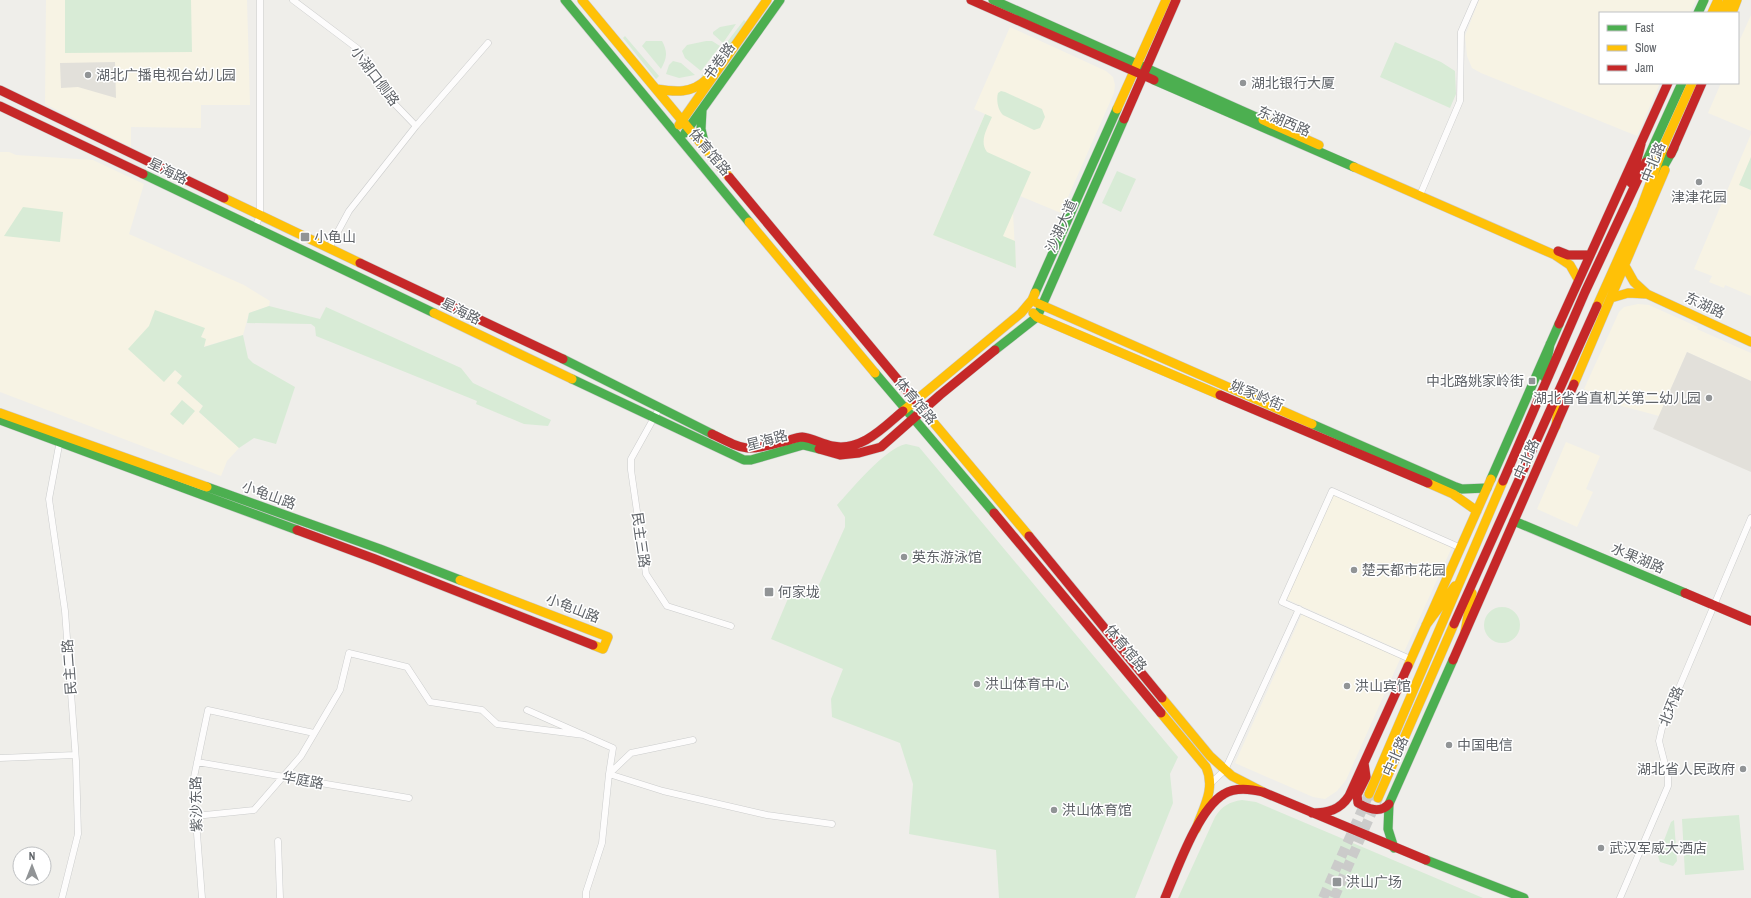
<svg xmlns="http://www.w3.org/2000/svg" width="1751" height="898" viewBox="0 0 1751 898" font-family="'Archivo Narrow','Noto Sans SC',sans-serif">
<style>
.commercial{fill:#f7f3e4}
.education{fill:#e2e0da}
.green{fill:#d8ebd6}
.lines{fill:none;stroke-linecap:round;stroke-linejoin:round}
.primary-tunnel{stroke:#cbcbca;stroke-width:10;stroke-dasharray:10 5;stroke-linecap:butt}
.street-casing{stroke:#cbcccc;stroke-width:7}
.fast-casing{stroke:#cacacb;stroke-width:10}
.slow-casing{stroke:#cacacb;stroke-width:10}
.jam-casing{stroke:#cacacb;stroke-width:10}
.street{stroke:#fdfcfc;stroke-width:6}
.fast{stroke:#4caf50;stroke-width:9}
.slow{stroke:#ffc107;stroke-width:9}
.jam{stroke:#c62828;stroke-width:9}
.poi-dot{fill:#919496;stroke:#fff;stroke-width:1.5}
.labels{text-anchor:middle;dominant-baseline:central;stroke-width:3;stroke-linejoin:round;paint-order:stroke}
.street-label{font-size:14px;fill:#5f6368;stroke:#fff}
.poi-label{font-size:14px;fill:#5f6368;stroke:#fff;text-anchor:start}
</style>
<rect width="100%" height="100%" fill="#efeeea"/>
<path class="commercial" d="M 46,0 L 247,0 L 250,105 L 201,105 L 201,128 L 131,127 L 131,147 L 45,104 Z
M 1479,0 L 1696,0 L 1690,13 L 1600,13 L 1600,83 L 1660,83 L 1637,136 L 1481,73 L 1472,68 L 1467,56 L 1465,36 Z
M 1751,15 L 1751,131 L 1708,113 L 1721,83 L 1738,83 L 1738,44 Z
M 1010,27 L 1106,71 L 1113,77 L 1115,85 L 1114,93 L 1061,213 L 1020,196 L 1013,213 L 1016,268 L 933,235 L 985,114 L 974,109 Z
M 1751,134 L 1751,296 L 1725,285 L 1724,288 L 1709,282 L 1712,276 L 1694,269 Z
M 0,152 L 9,152 L 16,155 L 93,160 L 144,184 L 129,234 L 244,285 L 270,301 L 269,306 L 249,313 L 243,335 L 176,355 L 175,370 L 183,377 L 177,383 L 203,406 L 199,412 L 239,448 L 227,461 L 221,476 L 0,392 Z
M 1638,304 L 1649,305 L 1698,327 L 1697,329 L 1751,353 L 1751,381 L 1687,352 L 1659,416 L 1622,406 L 1584,389 L 1619,312 L 1624,307 Z
M 1566,442 L 1600,456 L 1586,489 L 1593,492 L 1577,527 L 1537,509 Z
M 1334,494 L 1452,547 L 1404,652 L 1286,599 Z
M 1302,614 L 1401,657 L 1346,780 L 1337,791 L 1325,799 L 1313,797 L 1235,763 Z"/>
<path class="education" d="M 115,62 L 116,98 L 78,87 L 61,88 L 60,63 Z
M 1687,352 L 1751,381 L 1751,472 L 1653,429 Z"/>
<path class="green" d="M 65,0 L 191,0 L 192,52 L 65,53 Z
M 744,20 L 747,23 L 705,78 L 701,76 Z
M 736,24 L 723,43 L 713,34 L 713,32 L 720,27 Z
M 625,36 L 659,76 L 656,79 L 623,38 Z
M 646,41 L 662,41 C 668,52 667,58 661,69 L 642,46 Z
M 706,41 L 712,41 L 720,46 L 701,71 L 685,58 L 682,51 L 687,45 Z
M 1395,42 L 1441,62 L 1455,71 L 1456,94 L 1450,108 L 1380,77 Z
M 673,61 L 681,63 L 695,75 L 679,78 L 666,74 L 669,65 Z
M 1001,91 L 1005,92 L 1042,109 L 1045,117 L 1040,128 L 1034,130 L 1003,115 C 998,110 996,100 998,93 Z
M 985,114 L 992,117 C 987,129 979,141 987,152 L 1031,172 L 1003,236 L 1015,241 L 1016,268 L 933,235 Z
M 1751,157 L 1751,190 L 1739,185 Z
M 1117,171 L 1136,179 L 1121,212 L 1102,203 Z
M 23,207 L 63,212 L 60,242 L 4,236 Z
M 269,306 L 320,319 L 326,307 L 461,368 L 473,383 L 551,420 L 548,426 L 524,424 L 476,404 L 477,401 L 316,336 L 315,327 L 311,324 L 247,323 L 249,313 Z
M 155,310 L 205,328 L 201,337 L 206,339 L 204,347 L 243,335 L 248,358 L 253,363 L 295,387 L 276,444 L 254,438 L 239,448 L 199,412 L 203,406 L 177,383 L 182,376 L 175,370 L 164,382 L 128,349 L 149,326 Z
M 182,400 L 195,411 L 183,425 L 170,414 Z
M 906,444 L 919,447 L 1178,757 L 1170,774 L 1173,803 L 1135,898 L 999,898 L 996,850 L 909,834 L 913,784 L 900,743 L 832,717 L 831,699 L 843,669 L 771,639 L 792,589 L 813,598 L 845,527 L 845,517 L 837,505 C 853,488 884,449 906,444 Z
M1484 625a18 18 0 1 1 36 0a18 18 0 1 1-36 0Z
M 1242,800 L 1256,802 L 1483,898 L 1178,898 L 1215,817 C 1222,806 1229,802 1242,800 Z
M 1739,815 L 1744,870 L 1685,875 L 1682,819 Z
M 1674,820 L 1677,861 L 1673,866 L 1660,862 L 1658,856 L 1671,822 Z"/>
<g class="lines">
<path class="primary-tunnel" d="M 1323,898 L 1369,794
M 1334,898 L 1378,798"/>
<defs>
<path id="street" d="M 293,0 L 358,49 L 386,95 L 416,126
M 1420,195 L 1460,101 L 1461,32 L 1475,0
M 255,228 L 260,215 L 260,0
M 329,248 L 349,211 L 416,126 L 488,43
M 660,407 L 631,459 L 631,470 L 646,574 L 667,606 L 731,626
M 60,440 L 49,499 L 65,611 L 76,761 L 78,834 L 62,898
M 1410,659 L 1282,602 L 1332,491 L 1461,548
M 527,710 L 613,748 L 609,774 L 602,843 L 586,892 L 586,898
M 693,740 L 631,753 L 609,774 L 663,791 L 767,815 L 832,824
M 0,758 L 75,755
M 197,762 L 409,798
M 1211,783 L 1225,770 L 1299,609
M 195,816 L 254,810 L 301,756 L 340,690 L 349,653 L 407,667 L 430,702 L 482,710 L 497,724 L 584,735
M 278,841 L 280,898
M 202,898 L 193,782 L 208,710 L 314,733
M 1620,898 L 1668,786 L 1668,776 L 1659,741 L 1662,728 L 1751,518"/>
<path id="fast" d="M 565,0 L 749,222
M 993,0 L 1263,120
M 1698,13 L 1704,0
M 1154,80 L 1354,167
M 702,110 L 701,129 L 705,146
M 685,133 L 780,0
M 1646,162 L 1682,83
M 143,174 L 434,313
M 1657,178 L 1674,148
M 1035,293 L 1117,109
M 995,350 L 1037,317 L 1124,119
M 563,359 L 712,434
M 875,373 L 994,513
M 1544,377 L 1550,344
M 572,379 L 744,460 L 751,460 L 803,445 L 819,449
M 0,420 L 297,530
M 1312,424 L 1456,487 L 1462,489 L 1487,488
M 1491,479 L 1559,324
M 207,487 L 380,549 L 460,580
M 1514,521 L 1685,593
M 1394,848 L 1388,829 L 1389,804 L 1453,660
M 1426,860 L 1524,898"/>
<path id="slow" d="M 582,0 L 729,177
M 1712,13 L 1718,0
M 1722,13 L 1728,0
M 1732,13 L 1737,0
M 656,89 C 675,92 692,94 707,79
M 1117,109 L 1166,0
M 1263,120 L 1319,145
M 679,125 L 767,0
M 1354,167 L 1555,255 L 1570,265 L 1578,279
M 224,198 L 360,263
M 749,222 L 875,373
M 1625,266 L 1634,282 L 1647,294 L 1751,342
M 1611,298 L 1628,293 L 1647,294
M 1037,303 L 1312,424
M 1597,306 L 1641,208 L 1665,143 L 1692,83
M 434,313 L 572,379
M 1033,313 L 1037,317 L 1220,395
M 1574,384 L 1665,170
M 923,410 L 1029,536
M 903,411 L 1021,313 L 1032,300 L 1035,293
M 0,413 L 207,487
M 1556,426 L 1559,398
M 1428,483 L 1453,494 L 1477,511
M 460,580 L 608,637 L 603,649 L 593,645
M 1426,625 L 1455,586
M 1465,632 L 1472,593
M 1408,666 L 1491,479
M 1162,698 L 1210,756 L 1232,776 L 1263,792
M 1161,713 L 1206,767 C 1216,789 1203,808 1196,829
M 1369,794 L 1503,481
M 1378,798 L 1454,624"/>
<path id="jam" d="M 971,0 L 1154,80
M 0,90 L 224,198
M 0,106 L 143,174
M 1124,119 L 1176,0
M 1671,154 L 1702,83
M 729,177 L 923,410
M 1631,183 L 1641,144
M 1558,251 L 1568,255 L 1589,255
M 360,263 L 563,359
M 1559,324 L 1668,83
M 1220,395 L 1428,483
M 712,434 C 744,450 746,452 782,442 C 788,441 796,437 802,437 C 812,438 822,444 832,446 C 861,452 883,428 903,411
M 819,449 L 840,455 L 859,453 L 881,447 L 940,395 L 995,350
M 1503,481 L 1585,292 L 1646,162
M 994,513 L 1161,713
M 297,530 L 375,559 L 593,645
M 1029,536 L 1162,698
M 1685,593 L 1751,621
M 1454,624 L 1597,306
M 1453,660 L 1574,384
M 1364,763 L 1366,777 L 1357,795 L 1358,803 C 1368,809 1380,814 1389,804
M 1312,813 C 1328,813 1340,810 1349,796 L 1408,666
M 1165,898 C 1177,870 1198,809 1224,794 C 1235,787 1251,789 1263,792 L 1426,860"/>
</defs>
<use href="#street" class="street-casing"/>
<use href="#fast" class="fast-casing"/>
<use href="#slow" class="slow-casing"/>
<use href="#jam" class="jam-casing"/>
<use href="#street" class="street"/>
<use href="#fast" class="fast"/>
<use href="#slow" class="slow"/>
<use href="#jam" class="jam"/>
</g>
<g class="poi-dot">
<circle cx="88" cy="75" r="4"/>
<circle cx="1243" cy="83" r="4"/>
<circle cx="1699" cy="182" r="4"/>
<rect x="300" y="232" width="10" height="10" rx="2"/>
<rect x="1528" y="377" width="8" height="8" rx="2"/>
<circle cx="1709" cy="398" r="4"/>
<circle cx="904" cy="557" r="4"/>
<circle cx="1354" cy="570" r="4"/>
<rect x="764" y="587" width="10" height="10" rx="2"/>
<circle cx="977" cy="684" r="4"/>
<circle cx="1347" cy="686" r="4"/>
<circle cx="1449" cy="745" r="4"/>
<circle cx="1743" cy="769" r="4"/>
<circle cx="1054" cy="810" r="4"/>
<circle cx="1601" cy="848" r="4"/>
<rect x="1332" y="877" width="10" height="10" rx="2"/>
</g>
<g class="labels">
<g class="street-label">
<text transform="translate(719 61) rotate(-54)">书卷路</text>
<text transform="translate(375 76) rotate(53)">小湖口侧路</text>
<text transform="translate(1284 121) rotate(23)">东湖西路</text>
<text transform="translate(710 152) rotate(50)">体育馆路</text>
<text transform="translate(1653 162) rotate(-68)">中北路</text>
<text transform="translate(168 171) rotate(26)">星海路</text>
<text transform="translate(1061 226) rotate(-66)">沙湖大道</text>
<text transform="translate(1705 305) rotate(25)">东湖路</text>
<text transform="translate(461 311) rotate(26)">星海路</text>
<text transform="translate(1257 395) rotate(23)">姚家岭街</text>
<text transform="translate(916 401) rotate(50)">体育馆路</text>
<text transform="translate(767 440) rotate(-15)">星海路</text>
<text transform="translate(1526 459) rotate(-66)">中北路</text>
<text transform="translate(269 495) rotate(20)">小龟山路</text>
<text transform="translate(641 540) rotate(82)">民主三路</text>
<text transform="translate(1638 558) rotate(23)">水果湖路</text>
<text transform="translate(573 608) rotate(21)">小龟山路</text>
<text transform="translate(1126 648) rotate(50)">体育馆路</text>
<text transform="translate(69 667) rotate(-94)">民主二路</text>
<text transform="translate(1671 706) rotate(-68)">北环路</text>
<text transform="translate(1395 756) rotate(-66)">中北路</text>
<text transform="translate(303 780) rotate(10)">华庭路</text>
<text transform="translate(196 804) rotate(-91)">紫沙东路</text>
</g>
<g class="poi-label">
<text x="96" y="75">湖北广播电视台幼儿园</text>
<text x="1251" y="83">湖北银行大厦</text>
<text x="1699" y="197" text-anchor="middle">津津花园</text>
<text x="314" y="237">小龟山</text>
<text x="1524" y="381" text-anchor="end">中北路姚家岭街</text>
<text x="1701" y="398" text-anchor="end">湖北省省直机关第二幼儿园</text>
<text x="912" y="557">英东游泳馆</text>
<text x="1362" y="570">楚天都市花园</text>
<text x="778" y="592">何家垅</text>
<text x="985" y="684">洪山体育中心</text>
<text x="1355" y="686">洪山宾馆</text>
<text x="1457" y="745">中国电信</text>
<text x="1735" y="769" text-anchor="end">湖北省人民政府</text>
<text x="1062" y="810">洪山体育馆</text>
<text x="1609" y="848">武汉军威大酒店</text>
<text x="1346" y="882">洪山广场</text>
</g>
</g>
<rect x="1599" y="12" width="140" height="72" fill="#ffffff" stroke="#bfc1c3"/>
<rect x="1607" y="25" width="20" height="6" fill="#4caf50" stroke="#bfc1c3"/>
<text x="1635" y="32" font-size="12" fill="#5f6368">Fast</text>
<rect x="1607" y="45" width="20" height="6" fill="#ffc107" stroke="#bfc1c3"/>
<text x="1635" y="52" font-size="12" fill="#5f6368">Slow</text>
<rect x="1607" y="65" width="20" height="6" fill="#c62828" stroke="#bfc1c3"/>
<text x="1635" y="72" font-size="12" fill="#5f6368">Jam</text>
<g transform="translate(32 866)"><circle r="19" fill="#ffffff" stroke="#bfc1c3"/>
<path d="M0-3L7 15L0 10L-7 15Z" fill="#919496"/>
<text y="-6" font-size="11" font-weight="bold" text-anchor="middle" fill="#5f6368">N</text>
</g>
</svg>
